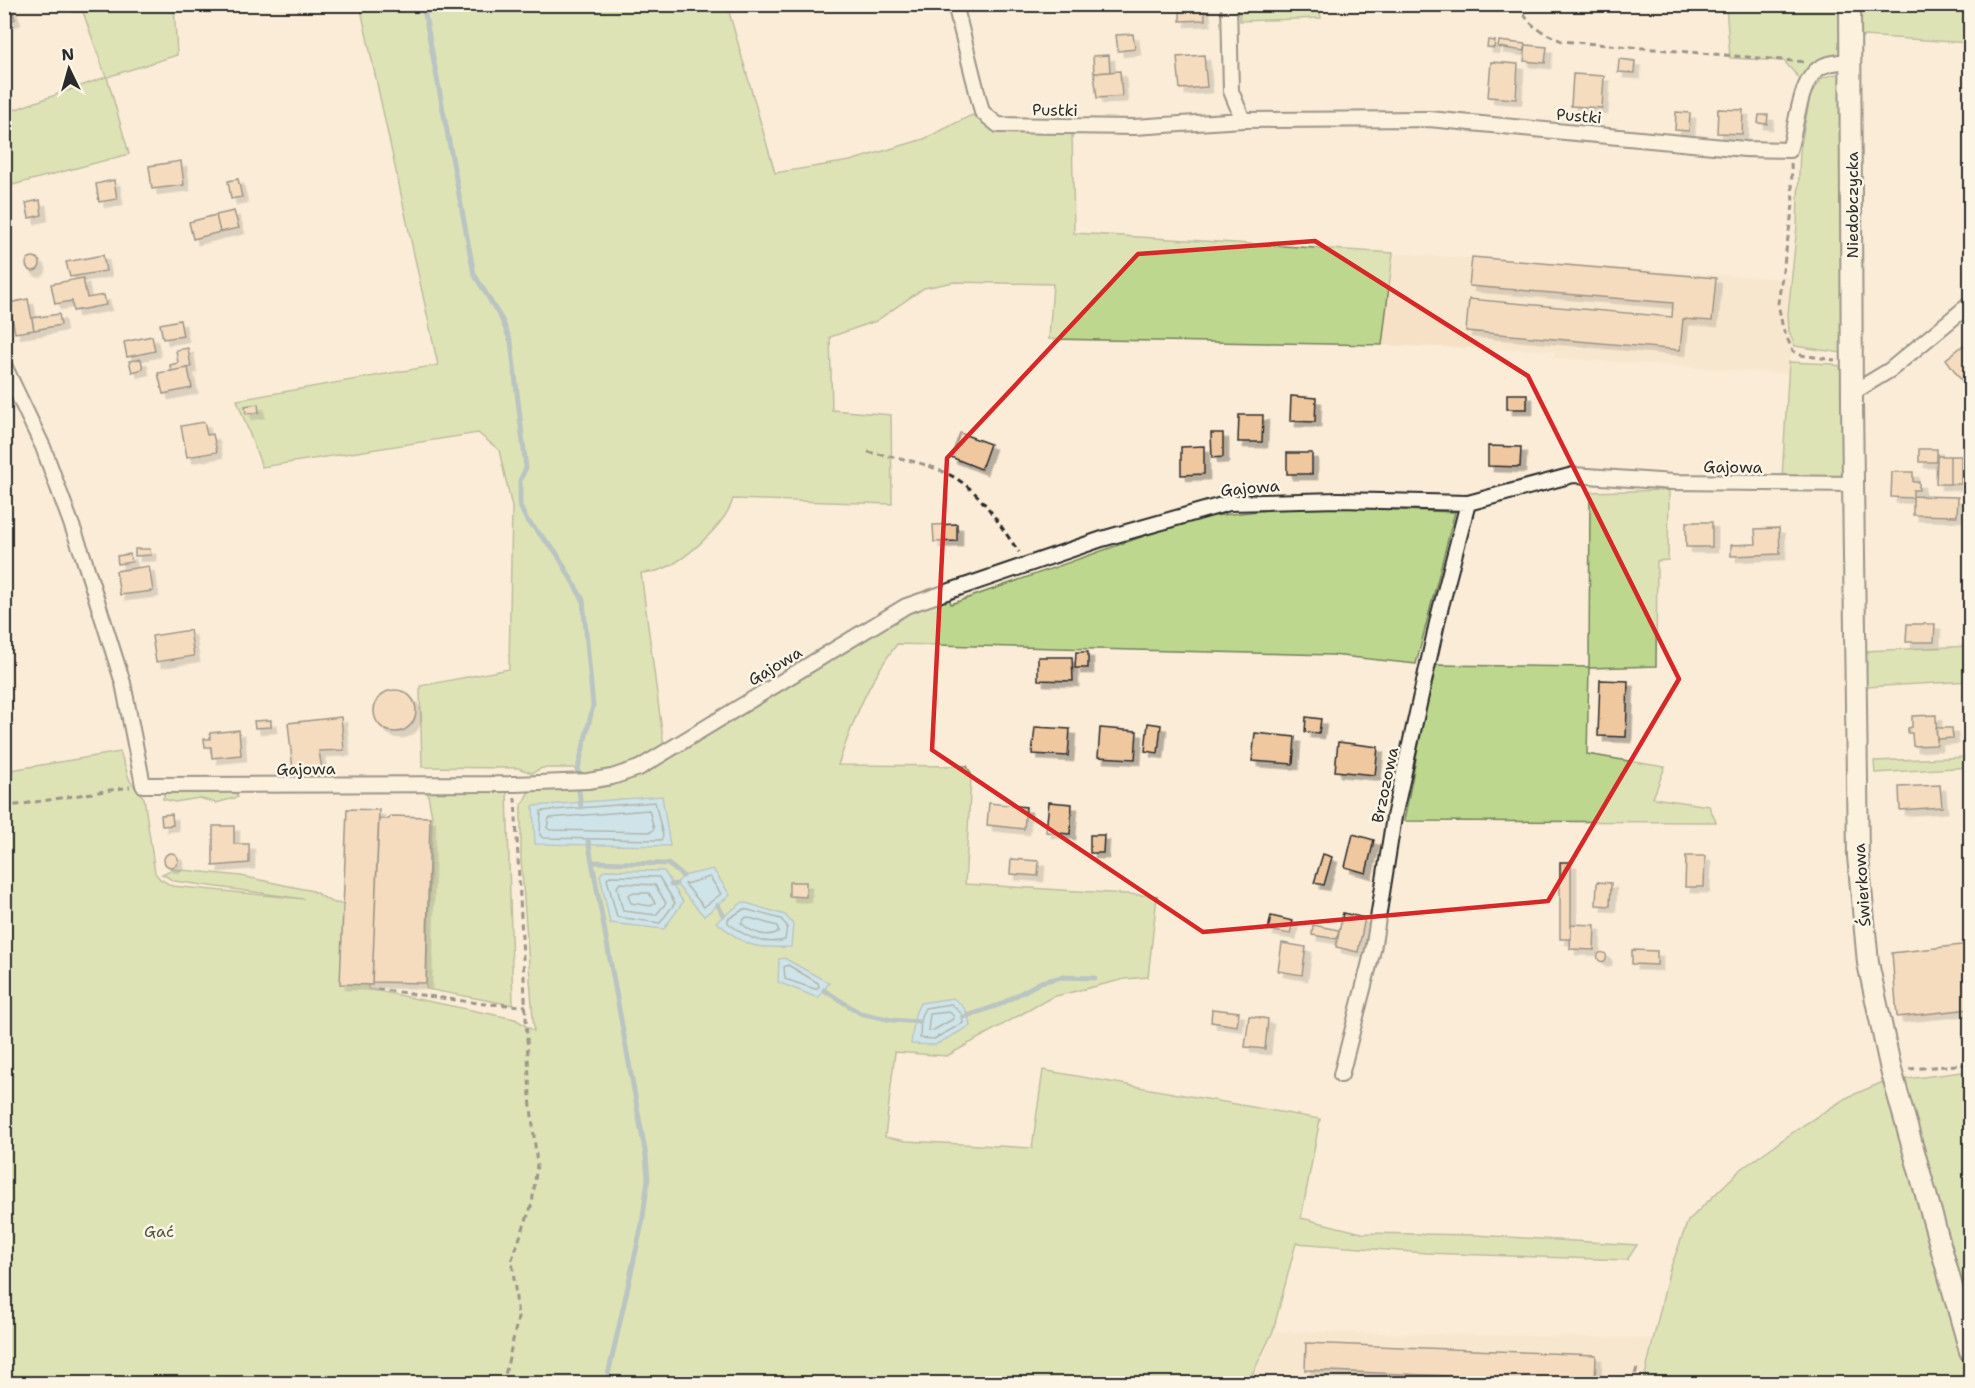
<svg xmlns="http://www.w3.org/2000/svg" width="1975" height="1388" viewBox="0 0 1975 1388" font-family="'Shantell Sans',sans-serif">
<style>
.built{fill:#f7e1c6}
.green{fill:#bdd78e;stroke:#74815c;stroke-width:1.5}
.water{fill:#9bdafc;stroke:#6e94a8;stroke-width:1.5}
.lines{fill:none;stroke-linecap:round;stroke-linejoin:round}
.shore{stroke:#58717f;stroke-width:1.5}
.stream{stroke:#6e94a8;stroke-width:5}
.building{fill:#f0c8a0;stroke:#2b2b2b;stroke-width:1.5;filter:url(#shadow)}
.street-casing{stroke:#2b2b2b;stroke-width:18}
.secondary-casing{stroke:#2b2b2b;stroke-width:24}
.path{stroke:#2b2b2b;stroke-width:3;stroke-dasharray:6 4.5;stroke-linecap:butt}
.street{stroke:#fcf5e5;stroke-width:14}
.secondary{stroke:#fcf5e5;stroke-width:20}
.marked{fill:none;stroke:#d62828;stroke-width:4.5;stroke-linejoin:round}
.labels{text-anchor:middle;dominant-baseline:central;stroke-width:5;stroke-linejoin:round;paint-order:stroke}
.street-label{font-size:16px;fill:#2b2b2b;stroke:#fcf5e5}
.park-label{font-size:16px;fill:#505644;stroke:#fcf5e5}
</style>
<defs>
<filter id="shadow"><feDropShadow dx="5.5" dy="5.5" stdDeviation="0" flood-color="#0004"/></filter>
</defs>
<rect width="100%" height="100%" fill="#faecd7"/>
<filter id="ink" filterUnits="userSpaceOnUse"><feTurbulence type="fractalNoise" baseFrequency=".0167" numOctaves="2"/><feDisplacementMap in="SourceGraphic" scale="12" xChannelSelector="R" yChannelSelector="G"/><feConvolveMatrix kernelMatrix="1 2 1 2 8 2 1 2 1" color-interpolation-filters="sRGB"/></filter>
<g filter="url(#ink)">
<path class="built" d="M 1393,253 L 1774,278 L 1791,276 L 1789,331 L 1795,346 L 1789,362 L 1789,374 L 1552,358 L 1555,351 L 1382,345 Z
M 1273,1331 L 1653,1338 L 1643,1383 L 1248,1384 Z"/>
<path class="green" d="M 71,5 L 174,5 L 177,55 L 107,77 L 129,154 L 5,187 L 5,113 L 106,77 L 83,12 L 73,12 Z
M 360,5 L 727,5 L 775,173 L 850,161 L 924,139 L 972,115 L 1007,131 L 1072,131 L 1074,233 L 1393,253 L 1382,345 L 1049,339 L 1053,284 L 954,282 L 924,288 L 876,321 L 830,337 L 832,410 L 891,415 L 892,504 L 733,499 C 726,524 684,562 660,570 C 654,572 647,572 641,573 L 664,747 C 636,764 611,777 577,773 L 574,768 L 542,768 L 532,773 L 518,768 L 422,767 L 420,686 L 509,669 L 512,507 L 499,450 L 478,433 L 262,467 L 237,400 L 438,365 Z
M 1239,5 L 1319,5 L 1321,18 L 1240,21 Z
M 1726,5 L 1845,5 L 1846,55 L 1825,58 L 1801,80 L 1784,61 L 1730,58 Z
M 1860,5 L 1970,5 L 1970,43 L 1863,36 L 1861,39 Z
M 1843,72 L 1848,354 L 1795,346 L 1789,331 L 1788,314 L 1797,226 L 1800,150 L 1810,96 L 1822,78 Z
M 1789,362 L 1832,364 L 1842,367 L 1844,376 L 1842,476 L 1831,481 L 1782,479 Z
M 1669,490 L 1668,560 L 1657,561 L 1656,666 L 1589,668 L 1587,754 L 1665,767 L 1653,798 L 1709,806 L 1716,822 L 1404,821 L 1434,665 L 1589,667 L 1590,492 Z
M 1303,506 L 1455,512 L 1416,664 L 1332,655 L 897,644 C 868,681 853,721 838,765 L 967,766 L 971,774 L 968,776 L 971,776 L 965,884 L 1157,896 L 1148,977 L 1125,979 L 1052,997 L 947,1056 L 895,1052 L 885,1137 L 906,1141 L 1032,1148 L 1043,1070 L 1320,1119 L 1301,1218 L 1362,1233 L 1475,1235 L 1637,1245 L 1627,1260 L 1426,1253 L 1296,1243 L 1273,1331 L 1248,1383 L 5,1384 L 5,771 L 120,752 L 130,781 L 144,798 L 155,873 L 160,879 L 172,886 L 304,899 L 174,881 L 162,874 L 173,869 L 241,876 L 313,891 L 331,902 L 372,910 L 368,989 L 515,1019 L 534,1031 L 521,859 L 521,807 L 529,791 L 589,786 L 645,772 L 911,611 L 949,597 L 951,604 L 1195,518 Z
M 1970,646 L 1970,681 L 1866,687 L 1865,651 Z
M 1970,757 L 1970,767 L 1875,773 L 1874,761 Z
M 166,788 L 233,789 L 238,797 L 216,803 L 199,798 L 175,802 L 163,799 Z
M 427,789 L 507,791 L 513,1005 L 426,989 L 432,817 Z
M 1970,1071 L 1970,1383 L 1643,1384 L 1669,1272 L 1688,1221 L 1740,1170 L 1802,1126 L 1846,1098 L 1883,1082 Z"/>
<path class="water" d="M 662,796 L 670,846 L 535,844 L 533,806 Z
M 713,869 L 730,895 L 704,916 L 676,884 L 683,876 Z
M 605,870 L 664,871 L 683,902 L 664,929 L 610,923 L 600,875 Z
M 743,902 L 785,915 L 793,924 L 791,947 C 749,948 749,947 716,922 Z
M 784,958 L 829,983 L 818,998 L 778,982 L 779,959 Z
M 953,998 C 965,1006 968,1012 970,1026 L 935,1045 L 911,1044 L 915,1014 L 920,1003 Z"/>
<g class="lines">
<path class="shore" d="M 655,802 L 663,836 L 661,840 L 543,838 L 540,835 L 541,811 Z
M 649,810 L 654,829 L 651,832 L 550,830 L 547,828 L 549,818 Z
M 610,876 L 659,877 L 675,903 L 660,923 L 617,917 L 607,879 Z
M 710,877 L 721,894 L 704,907 L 685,884 Z
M 620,883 L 655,885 L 666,903 L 656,915 L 623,911 L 617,887 Z
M 631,893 L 649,893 L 655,903 L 651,906 L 631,903 L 628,896 Z
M 744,909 L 781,919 L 787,926 L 785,940 C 762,946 746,937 728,923 L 728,919 Z
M 746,917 L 777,926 L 779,932 C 765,938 752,933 741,923 Z
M 788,965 L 818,983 L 819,987 L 815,989 L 785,979 L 784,967 Z
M 951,1004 L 962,1014 L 963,1023 L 934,1039 L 920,1038 L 921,1016 L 925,1008 Z
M 949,1012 L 954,1016 L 953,1019 L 932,1031 L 928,1030 L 930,1014 Z"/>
<path class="stream" d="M 423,4 L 474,274 L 502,320 L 511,342 L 526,468 L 520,480 L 520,506 L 526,519 L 556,552 L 583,600 L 593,706 L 577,773
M 579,791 L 581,807
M 588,840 L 646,1156 L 648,1179 L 642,1224 L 606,1384
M 592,862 L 668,864 L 683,876
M 671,885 L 676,884
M 718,905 L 723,915
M 824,990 L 860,1013 L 892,1020 L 920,1022
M 964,1017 L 999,1005 L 1041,982 L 1062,977 L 1095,978"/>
</g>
<path class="building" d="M 4,4 L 10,4 L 15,19 L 4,23 Z
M 1180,4 L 1204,4 L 1205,20 L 1180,21 Z
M 1133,34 L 1135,49 L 1118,51 L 1116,35 Z
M 1488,40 L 1495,41 L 1494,48 L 1487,47 Z
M 1499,41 L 1525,44 L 1524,51 L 1498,47 Z
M 1526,45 L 1547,47 L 1545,63 L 1524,61 Z
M 1109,55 L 1110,72 L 1094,73 L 1093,56 Z
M 1204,55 L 1207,87 L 1180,89 L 1177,57 Z
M 1619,59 L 1635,61 L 1634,73 L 1618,72 Z
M 1491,62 L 1518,64 L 1516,99 L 1488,97 Z
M 1120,71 L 1122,96 L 1097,98 L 1094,73 Z
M 1573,74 L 1604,76 L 1602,108 L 1571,106 Z
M 1718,109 L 1743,110 L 1742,134 L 1717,133 Z
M 1676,112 L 1690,113 L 1689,131 L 1675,130 Z
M 1759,115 L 1768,115 L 1767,124 L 1758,123 Z
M 181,161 L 184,185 L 152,189 L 149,166 Z
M 238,179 L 242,197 L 231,199 L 228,181 Z
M 114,180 L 117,199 L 99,202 L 96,184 Z
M 40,200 L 42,215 L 29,218 L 26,203 Z
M 234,211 L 239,228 L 220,232 L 216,215 Z
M 216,215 L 220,232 L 193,239 L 189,222 Z
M 103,255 L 106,271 L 70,277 L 66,262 Z
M 1472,257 L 1716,278 L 1712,321 L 1683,319 L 1680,350 L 1466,331 L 1469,299 L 1672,317 L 1673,303 L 1469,286 Z
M26 264a7 7 0 1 1 14 0a7 7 0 1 1-14 0Z
M 83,278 L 87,298 L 104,295 L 106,305 L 73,311 L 72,301 L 55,304 L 51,284 Z
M 28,299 L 34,330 L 15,333 L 9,303 Z
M 59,314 L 61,325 L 34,330 L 32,318 Z
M 180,320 L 183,336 L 163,339 L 160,324 Z
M 152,336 L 155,351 L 127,357 L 124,342 Z
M 1970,340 L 1970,373 L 1961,380 L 1946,359 Z
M 188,348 L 191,367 L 171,371 L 170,365 L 178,363 L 176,350 Z
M 141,359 L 143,369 L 132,372 L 129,361 Z
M 188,368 L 192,388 L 163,394 L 158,373 Z
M 1507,394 L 1527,394 L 1527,409 L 1507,409 Z
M 1291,396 L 1316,398 L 1315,422 L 1290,421 Z
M 258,404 L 259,412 L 246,414 L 245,406 Z
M 1239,415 L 1263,415 L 1262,442 L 1238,442 Z
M 204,422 L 207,435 L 213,434 L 217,452 L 187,457 L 181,426 Z
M 960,433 L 990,444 L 981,469 L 951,457 Z
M 1211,433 L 1223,433 L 1223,457 L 1212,458 Z
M 1204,446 L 1204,474 L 1181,475 L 1181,447 Z
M 1488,446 L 1521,447 L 1520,467 L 1488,466 Z
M 1919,449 L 1937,449 L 1937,462 L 1919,462 Z
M 1287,453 L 1312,453 L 1312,474 L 1287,474 Z
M 1937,456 L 1950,456 L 1950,484 L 1936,484 Z
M 1950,456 L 1961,456 L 1961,484 L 1950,484 Z
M 1892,472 L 1913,472 L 1913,482 L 1919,482 L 1919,490 L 1913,490 L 1913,498 L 1891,497 Z
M 1913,496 L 1958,497 L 1957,516 L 1913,515 Z
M 1686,522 L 1712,522 L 1712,547 L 1686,547 Z
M 957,524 L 957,541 L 934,542 L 933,525 Z
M 1779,528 L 1780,554 L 1731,556 L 1731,545 L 1756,544 L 1755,529 Z
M 135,549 L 150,549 L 151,555 L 135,556 Z
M 130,554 L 132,562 L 118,564 L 117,556 Z
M 149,566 L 153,591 L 120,595 L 116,571 Z
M 1907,624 L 1935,624 L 1934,642 L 1906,642 Z
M 190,630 L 194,656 L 156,662 L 152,636 Z
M 1076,652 L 1088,652 L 1088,668 L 1075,668 Z
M 1038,657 L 1072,657 L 1073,681 L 1038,680 Z
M 1600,680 L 1628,681 L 1626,737 L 1598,736 Z
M374 711a21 21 0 1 1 42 0a21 21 0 1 1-42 0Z
M 1936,715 L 1937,745 L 1913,746 L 1912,733 L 1908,733 L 1908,728 L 1912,727 L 1912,716 Z
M 341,717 L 344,750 L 319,751 L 323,776 L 294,779 L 288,723 Z
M 1306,717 L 1321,719 L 1319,733 L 1305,732 Z
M 271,720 L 271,727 L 255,728 L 254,721 Z
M 1148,723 L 1161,725 L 1158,753 L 1145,751 Z
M 1035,727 L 1070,729 L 1068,756 L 1032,754 Z
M 1100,728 L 1137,731 L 1135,759 L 1098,757 Z
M 1936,728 L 1952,728 L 1953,738 L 1937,739 Z
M 239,730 L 241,755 L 212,758 L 211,747 L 205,747 L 204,739 L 210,739 L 210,733 Z
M 1255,733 L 1295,737 L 1293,764 L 1252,761 Z
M 1338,742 L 1378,747 L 1375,775 L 1335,771 Z
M 1940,785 L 1942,807 L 1900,810 L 1899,787 Z
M 1049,802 L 1072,804 L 1070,834 L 1046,832 Z
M 989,803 L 1026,807 L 1024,829 L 987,825 Z
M 347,809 L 379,810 L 372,985 L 340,984 Z
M 172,814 L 173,825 L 162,826 L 161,815 Z
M 390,816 L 430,817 L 426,983 L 372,982 L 379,819 L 389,819 Z
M 213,826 L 234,826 L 234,844 L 249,844 L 249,863 L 213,866 Z
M 1353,834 L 1374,840 L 1366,873 L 1345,867 Z
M 1090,835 L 1104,835 L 1103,853 L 1090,853 Z
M164 860a7 7 0 1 1 14 0a7 7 0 1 1-14 0Z
M 1323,854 L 1332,857 L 1324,885 L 1314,883 Z
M 1686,856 L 1705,856 L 1704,887 L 1685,887 Z
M 1011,859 L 1039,861 L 1038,876 L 1010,874 Z
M 1560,862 L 1571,862 L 1571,939 L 1560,939 Z
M 789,882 L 806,882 L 806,897 L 789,896 Z
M 1597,882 L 1611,883 L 1610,906 L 1596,905 Z
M 1343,913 L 1365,918 L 1358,952 L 1336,947 Z
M 1271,916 L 1293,921 L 1290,934 L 1268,930 Z
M 1571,924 L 1595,925 L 1594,950 L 1570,949 Z
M 1313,925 L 1339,930 L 1337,939 L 1312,935 Z
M 1282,943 L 1306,947 L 1302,975 L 1278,971 Z
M 1970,944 L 1970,1009 L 1897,1017 L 1892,953 Z
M 1632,950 L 1657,951 L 1657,965 L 1632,964 Z
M1597.5 957a4.5 4.5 0 1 1 9 0a4.5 4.5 0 1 1-9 0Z
M 1212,1009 L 1239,1012 L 1237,1026 L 1211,1022 Z
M 1249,1016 L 1268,1019 L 1265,1049 L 1245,1047 Z
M 1306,1343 L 1596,1355 L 1595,1384 L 1450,1384 L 1450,1376 L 1305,1370 Z"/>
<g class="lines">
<defs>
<path id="street" d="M 955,4 L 982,112 L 998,125 L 1134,127 L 1243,120 L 1429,119 L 1745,149 L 1789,150 C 1797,127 1799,76 1823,66 C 1832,62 1842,62 1851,61
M 1229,4 L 1231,91 L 1243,120
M 4,365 L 43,447 L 82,553 L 123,683 L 143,785 L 515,784 L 588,781 L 612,777 L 639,768 L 906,606 L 1102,539 L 1229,503 L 1338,500 L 1468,503 L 1573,475 L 1673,482 L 1853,484
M 1852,393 L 1890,370 L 1970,304
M 1341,1075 L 1373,950 L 1394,817 L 1439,614 L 1468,503"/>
<path id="secondary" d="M 1850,4 L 1852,405 L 1858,856 L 1868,963 L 1891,1070 L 1970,1351"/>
</defs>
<use href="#street" class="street-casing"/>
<use href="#secondary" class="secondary-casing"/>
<path class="path" d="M 1521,4 C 1524,25 1544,33 1562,41 L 1805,62
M 1791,163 L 1793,205 L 1778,303 L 1783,329 L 1793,351 L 1801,355 L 1835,360
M 868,452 C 902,459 941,464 968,487 C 988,503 1004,532 1019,552
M 4,807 L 130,787
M 377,989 L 485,1004 L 526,1006
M 1909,1069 L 1970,1064
M 503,1384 L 518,1318 L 512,1259 L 532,1204 L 537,1165 L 530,1097 L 515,798
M 1632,1384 L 1637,1368"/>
<use href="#street" class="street"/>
<use href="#secondary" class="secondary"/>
</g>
</g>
<path d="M0 0H1975V1388H0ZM 1315,241 L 1528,376 L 1679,679 L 1548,901 L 1203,932 L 932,750 L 947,458 L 1138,254 Z" fill="#faecd7" fill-opacity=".55" fill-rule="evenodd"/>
<path class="marked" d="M 1315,241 L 1528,376 L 1679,679 L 1548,901 L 1203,932 L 932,750 L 947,458 L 1138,254 Z"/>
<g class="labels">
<g class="street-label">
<text transform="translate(1055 110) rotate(1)">Pustki</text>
<text transform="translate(1579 116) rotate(5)">Pustki</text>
<text transform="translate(1852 205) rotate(-90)">Niedobczycka</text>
<text transform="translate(1733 467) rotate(1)">Gajowa</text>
<text transform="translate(1250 488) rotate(-5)">Gajowa</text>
<text transform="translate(775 666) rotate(-31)">Gajowa</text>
<text transform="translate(306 769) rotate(-1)">Gajowa</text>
<text transform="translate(1385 785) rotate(-78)">Brzozowa</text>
<text transform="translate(1862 885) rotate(-94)">Świerkowa</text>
</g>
<g class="park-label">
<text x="159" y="1231">Gać</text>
</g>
</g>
<rect width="1975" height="1388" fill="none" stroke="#fcf5e5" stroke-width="24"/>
<rect x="12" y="12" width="1951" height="1364" fill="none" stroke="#2b2b2b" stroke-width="2" filter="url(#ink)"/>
<g transform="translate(69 69) rotate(355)" stroke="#fcf5e5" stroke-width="4.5" paint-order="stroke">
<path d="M0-4.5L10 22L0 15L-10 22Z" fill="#2b2b2b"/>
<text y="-9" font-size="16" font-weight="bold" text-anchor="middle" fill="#2b2b2b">N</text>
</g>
</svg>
